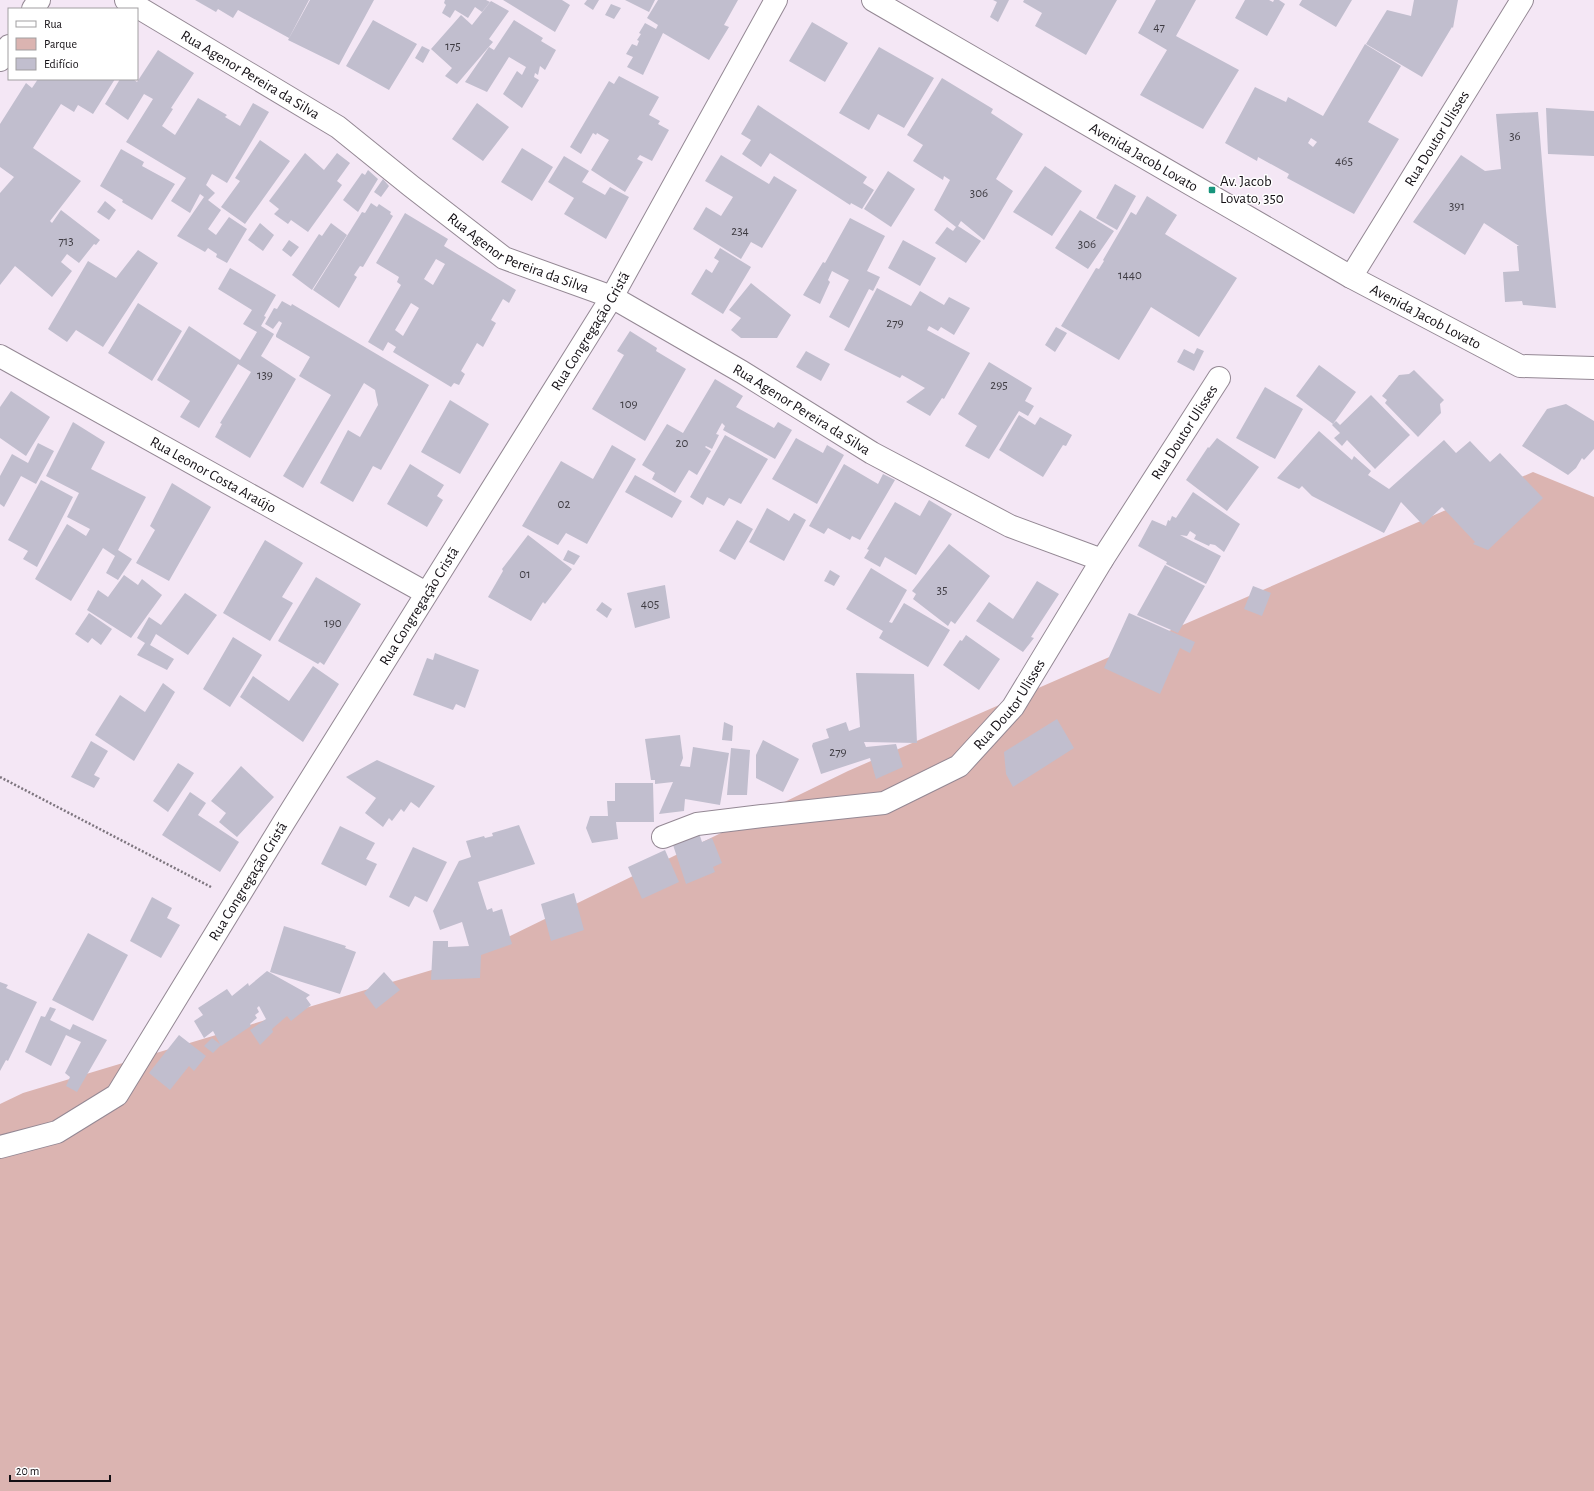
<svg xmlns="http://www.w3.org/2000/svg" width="1594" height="1491" viewBox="0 0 1594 1491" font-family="'Alegreya Sans',sans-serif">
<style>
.green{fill:#dbb4b1}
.building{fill:#c1bece;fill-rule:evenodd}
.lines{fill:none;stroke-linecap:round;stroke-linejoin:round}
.minor-casing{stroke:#948894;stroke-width:24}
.secondary-casing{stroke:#948894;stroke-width:24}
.path{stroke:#7d757e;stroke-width:2.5;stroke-dasharray:2 2;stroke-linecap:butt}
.minor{stroke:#fff;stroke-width:22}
.secondary{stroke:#fff;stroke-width:22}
.poi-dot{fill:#17947c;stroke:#fff;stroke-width:1.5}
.labels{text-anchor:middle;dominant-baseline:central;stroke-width:3;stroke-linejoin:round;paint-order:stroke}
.number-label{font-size:13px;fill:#3e3b42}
.street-label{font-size:15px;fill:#130f14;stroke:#fff}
.poi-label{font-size:15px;fill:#130f14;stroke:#fff;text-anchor:start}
</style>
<rect width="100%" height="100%" fill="#f4e7f5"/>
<path class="green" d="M 1533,472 L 1594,497 L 1594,1491 L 0,1491 L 0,1104 L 23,1093 L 455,963 L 848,771 Z"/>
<path class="building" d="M 195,0 L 309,0 L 289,38 L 238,10 L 233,18 L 218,9 L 216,12 Z
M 310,0 L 374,0 L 339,65 L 288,40 Z
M 445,0 L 486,0 L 490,2 L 482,12 L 475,7 L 468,18 L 455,10 L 450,18 L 442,13 L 446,5 L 444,3 Z
M 503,0 L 562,0 L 570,5 L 555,32 Z
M 587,0 L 599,0 L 593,10 L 584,4 Z
M 625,0 L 655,0 L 649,12 Z
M 658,0 L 738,0 L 724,25 L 729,27 L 709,60 L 663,33 L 643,75 L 627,67 L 633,57 L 626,54 L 632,44 L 637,46 L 639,41 L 637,40 L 641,34 L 639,33 L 645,23 L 656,29 L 658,25 L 647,18 Z
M 993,0 L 1009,0 L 998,22 L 990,17 L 997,2 Z
M 1024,0 L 1117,0 L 1086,55 L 1035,26 L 1042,13 L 1023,2 Z
M 1156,0 L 1196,0 L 1176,36 L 1239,70 L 1203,129 L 1140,95 L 1167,50 L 1138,33 Z
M 1245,0 L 1269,0 L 1273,2 L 1274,0 L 1279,0 L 1285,4 L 1267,36 L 1235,18 Z
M 1302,0 L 1352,0 L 1336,27 L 1299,5 Z
M 1414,0 L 1458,0 L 1453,28 L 1452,27 L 1422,77 L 1366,44 L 1387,10 L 1411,16 Z
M 491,1 L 509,11 L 489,39 L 493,42 L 457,84 L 445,76 L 452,68 L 431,49 L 461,15 L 472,25 Z
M 611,4 L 621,8 L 614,19 L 605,15 Z
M 373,20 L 417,44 L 389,90 L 346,66 Z
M 514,20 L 543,38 L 541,41 L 556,50 L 545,70 L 540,66 L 538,75 L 535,73 L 534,77 L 539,80 L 522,108 L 503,94 L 517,71 L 522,75 L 526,67 L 509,57 L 487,92 L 465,82 L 489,47 L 494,50 Z
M 812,22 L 848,43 L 825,82 L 789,61 Z
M 1365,44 L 1401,66 L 1368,122 L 1399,139 L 1354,214 L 1287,178 L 1289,174 L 1258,157 L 1257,161 L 1225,143 L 1255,87 L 1286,102 L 1288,97 L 1323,116 ZM 1311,138 L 1317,142 L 1313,147 L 1308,143 Z
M 422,46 L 430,50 L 423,63 L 415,58 Z
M 879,47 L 934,78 L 904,128 L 878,114 L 869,130 L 839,113 Z
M 158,50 L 194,73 L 171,108 L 173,109 L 162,126 L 175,135 L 198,98 L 227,115 L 225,117 L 240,126 L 253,103 L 269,112 L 227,183 L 212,174 L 206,185 L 215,193 L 208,200 L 221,210 L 208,229 L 216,235 L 229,217 L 247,229 L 227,263 L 216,257 L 217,254 L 208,248 L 205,252 L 177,236 L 204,197 L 200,194 L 190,213 L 171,201 L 186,178 L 126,142 L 153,99 L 144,94 L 128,120 L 105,104 L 120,79 L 133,79 L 137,82 Z
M 619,76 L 659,97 L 649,115 L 660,121 L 658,124 L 669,130 L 652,161 L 640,155 L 637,159 L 643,162 L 625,192 L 591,170 L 609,140 L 597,133 L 596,135 L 593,133 L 581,154 L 570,147 L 609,81 L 614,84 Z
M 942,78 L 993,109 L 991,113 L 1023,134 L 996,179 L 1013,191 L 984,240 L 961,221 L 958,226 L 981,241 L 966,263 L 935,243 L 947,227 L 953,231 L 956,227 L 934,210 L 950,180 L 944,176 L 943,180 L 913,161 L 923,145 L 907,135 Z
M 38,79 L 115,79 L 93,114 L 78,105 L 74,112 L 61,104 L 33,148 L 81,181 L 50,221 L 52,223 L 61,210 L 100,240 L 96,245 L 94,244 L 79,263 L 67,254 L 61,262 L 72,271 L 52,297 L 15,266 L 0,285 L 0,193 L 14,177 L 0,167 L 0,124 L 26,83 L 32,88 Z
M 477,103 L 509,127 L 483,161 L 452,139 Z
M 758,105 L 867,177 L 863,183 L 874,190 L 862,209 L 851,203 L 850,205 L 770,153 L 761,167 L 742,154 L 751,140 L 741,134 Z
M 1546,108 L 1594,111 L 1594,156 L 1548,154 Z
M 1538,112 L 1546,211 L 1556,308 L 1523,305 L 1522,301 L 1505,302 L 1503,272 L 1519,271 L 1517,246 L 1519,246 L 1484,223 L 1465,255 L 1413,222 L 1461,155 L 1485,171 L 1501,169 L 1496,114 Z
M 260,140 L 290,161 L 245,224 L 221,207 L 240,181 L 235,178 Z
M 522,148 L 553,167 L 532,201 L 501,182 Z
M 121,149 L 144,162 L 142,166 L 175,184 L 152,220 L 122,202 L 123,200 L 100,186 Z
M 305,153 L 324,170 L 337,153 L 350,163 L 337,181 L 342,185 L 308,232 L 291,220 L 288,224 L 274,214 L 279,209 L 269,201 Z
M 721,155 L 769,184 L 774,176 L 797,190 L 762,248 L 751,242 L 741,259 L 693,229 L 706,207 L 721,216 L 733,197 L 705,181 Z
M 564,156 L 589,171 L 582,182 L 605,195 L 610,187 L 629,197 L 606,239 L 564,214 L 574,198 L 548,182 Z
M 1045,166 L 1082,191 L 1052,236 L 1013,212 Z
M 368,170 L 378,179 L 358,212 L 343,200 L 362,173 L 365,175 Z
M 888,171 L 915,189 L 891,227 L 864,209 Z
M 383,179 L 389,186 L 381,197 L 374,192 Z
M 1115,184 L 1136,196 L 1117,230 L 1096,218 Z
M 1147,196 L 1177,215 L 1165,234 L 1237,278 L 1199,337 L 1151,307 L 1119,360 L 1061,326 L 1096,268 L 1099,269 L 1104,261 L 1103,260 L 1131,212 L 1136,215 Z
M 105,201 L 116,210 L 109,220 L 97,212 Z
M 371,203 L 377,207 L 379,204 L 391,212 L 390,214 L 393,216 L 363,267 L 360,266 L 354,275 L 357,277 L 339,308 L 313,290 L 362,212 L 365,213 Z
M 1080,210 L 1114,231 L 1088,269 L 1055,248 Z
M 405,213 L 448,239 L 444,246 L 516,290 L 509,303 L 503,299 L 491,320 L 496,323 L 483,347 L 477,343 L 461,371 L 465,374 L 459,385 L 454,383 L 451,387 L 393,352 L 396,347 L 388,342 L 383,351 L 368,342 L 401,285 L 397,282 L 399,277 L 376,263 ZM 436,259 L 445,264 L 433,285 L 424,279 ZM 411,303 L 419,308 L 403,336 L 395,330 Z
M 850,218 L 885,236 L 867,271 L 880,277 L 873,291 L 869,289 L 849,328 L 829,317 L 849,280 L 832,271 L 828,280 L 830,282 L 820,304 L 803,295 L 823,262 L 825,263 Z
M 260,223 L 274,235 L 263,251 L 248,240 Z
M 331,223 L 347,235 L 312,290 L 292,275 L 319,234 L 322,236 Z
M 289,240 L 299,247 L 291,257 L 282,250 Z
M 903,240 L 936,258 L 920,286 L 888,268 Z
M 720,248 L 751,267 L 723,314 L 691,294 L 706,269 L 712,273 L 719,261 L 714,258 Z
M 138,250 L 158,263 L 103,347 L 76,330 L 67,342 L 48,329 L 88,261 L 116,278 Z
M 230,268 L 276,295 L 264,316 L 266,317 L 261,326 L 274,334 L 261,356 L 296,379 L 250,458 L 215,437 L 222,424 L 220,423 L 251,372 L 238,364 L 199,428 L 180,417 L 190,401 L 157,380 L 189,326 L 240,360 L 257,332 L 243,324 L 252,310 L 218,289 Z
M 751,283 L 791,315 L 777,338 L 741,338 L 731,330 L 741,318 L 729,310 Z
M 877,288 L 911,306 L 920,291 L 944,305 L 949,297 L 970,308 L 954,335 L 941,327 L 938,331 L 929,326 L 927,330 L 970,353 L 944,399 L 942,398 L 930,416 L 906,402 L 925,388 L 902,375 L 900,378 L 844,350 Z
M 282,301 L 291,306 L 292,304 L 429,385 L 381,470 L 373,466 L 353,502 L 320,483 L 348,430 L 360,437 L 378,405 L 375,390 L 364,383 L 303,488 L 283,476 L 331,395 L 299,376 L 310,357 L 276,337 L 276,335 L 282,323 L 279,321 L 273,329 L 265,324 L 274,308 L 277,309 Z
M 138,303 L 182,331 L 152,381 L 108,353 Z
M 1056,327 L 1067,333 L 1055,352 L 1045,345 Z
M 630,331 L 657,348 L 656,351 L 686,369 L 645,441 L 592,409 L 624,355 L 617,351 Z
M 1197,348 L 1204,351 L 1194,371 L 1177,362 L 1184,349 L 1194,354 Z
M 806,351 L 830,364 L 821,381 L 796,367 Z
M 989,362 L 1032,388 L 1025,401 L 1034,406 L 1028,416 L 1019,411 L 989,459 L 965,446 L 977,426 L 958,414 Z
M 1319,365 L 1356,392 L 1333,424 L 1296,396 Z
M 1414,370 L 1444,400 L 1440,404 L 1441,413 L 1418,437 L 1385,403 L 1387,400 L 1382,396 L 1399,375 L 1409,374 Z
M 715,379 L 743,396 L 736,407 L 774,428 L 778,422 L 792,430 L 775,459 L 723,430 L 725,426 L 722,423 L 716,434 L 719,435 L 712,449 L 706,446 L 705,447 L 711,451 L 697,475 L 689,470 L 675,493 L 652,479 L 655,473 L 642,465 L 667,424 L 683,433 Z
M 1265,387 L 1303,409 L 1275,459 L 1236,438 Z
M 11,391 L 50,417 L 26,456 L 0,438 L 0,407 Z
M 1371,395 L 1410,435 L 1375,469 L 1347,440 L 1342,446 L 1334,438 L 1340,433 L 1332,425 L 1336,421 L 1340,425 Z
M 450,400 L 489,424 L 460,474 L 421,452 Z
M 1566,404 L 1594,421 L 1594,449 L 1584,460 L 1582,458 L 1576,468 L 1568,475 L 1522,446 L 1547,409 Z
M 1019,415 L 1035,425 L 1040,417 L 1072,435 L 1066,446 L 1063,445 L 1043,477 L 999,450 Z
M 73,422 L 105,442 L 91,469 L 146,497 L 118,550 L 132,559 L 118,580 L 106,573 L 115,556 L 103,548 L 71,601 L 35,579 L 67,524 L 86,536 L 90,529 L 67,517 L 79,493 L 46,476 Z
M 1319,431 L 1352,460 L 1354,456 L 1371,471 L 1368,475 L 1389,489 L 1444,440 L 1456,453 L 1470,441 L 1490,462 L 1500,453 L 1543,498 L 1488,550 L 1473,544 L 1475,542 L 1442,507 L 1423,525 L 1401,502 L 1384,533 L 1312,496 L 1302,486 L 1299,489 L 1277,478 Z
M 725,435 L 768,459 L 741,504 L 729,498 L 724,506 L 707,497 L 703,505 L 690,497 Z
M 796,438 L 823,453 L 827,445 L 844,455 L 817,504 L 772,479 Z
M 1217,438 L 1259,467 L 1227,511 L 1186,480 L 1208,447 L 1209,448 Z
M 38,443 L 54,451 L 36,484 L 21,476 L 4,507 L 0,504 L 0,476 L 12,454 L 28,463 Z
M 612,445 L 636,459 L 587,544 L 566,533 L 558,545 L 522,526 L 561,461 L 593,479 Z
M 410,464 L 444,485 L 437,496 L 443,500 L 427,527 L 387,504 Z
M 844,464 L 878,484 L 883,474 L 895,480 L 860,540 L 852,536 L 850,540 L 828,528 L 824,534 L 809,526 Z
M 635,475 L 682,501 L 672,518 L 625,492 Z
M 41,480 L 73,497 L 37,567 L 23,559 L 28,551 L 8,540 Z
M 172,483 L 211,507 L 169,581 L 136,563 L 155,530 L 150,526 Z
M 1193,492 L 1240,524 L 1224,552 L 1215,545 L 1210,544 L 1209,546 L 1194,539 L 1196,535 L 1190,531 L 1187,536 L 1180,535 L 1221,556 L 1206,584 L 1166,564 L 1167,562 L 1138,546 L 1152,520 L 1166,526 L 1168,520 L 1170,521 L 1172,516 L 1176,518 Z
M 929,500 L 952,514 L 916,575 L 885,557 L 880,567 L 864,558 L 869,550 L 867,549 L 895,502 L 920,516 Z
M 767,508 L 789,521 L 794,513 L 806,520 L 784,561 L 749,542 Z
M 737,520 L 753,529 L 735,560 L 719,551 Z
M 528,535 L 572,569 L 545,604 L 543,602 L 531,621 L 488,597 L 503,571 L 502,569 Z
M 265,540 L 303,563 L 282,597 L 293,603 L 270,641 L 223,613 Z
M 949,544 L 990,576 L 955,624 L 951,621 L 948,626 L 913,599 L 916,594 L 912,591 Z
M 568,550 L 580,556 L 574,565 L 563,560 Z
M 1165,565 L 1205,586 L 1178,633 L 1137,615 Z
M 871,568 L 907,590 L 889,622 L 892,623 L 904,603 L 950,630 L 928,667 L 879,638 L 883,631 L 846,609 Z
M 830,570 L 840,576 L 834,586 L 824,581 Z
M 124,575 L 138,585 L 142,579 L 162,595 L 131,638 L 87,610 L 98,590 L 108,597 Z
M 316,577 L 361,604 L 324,665 L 320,662 L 318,664 L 278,641 Z
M 1037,581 L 1059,594 L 1031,637 L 1034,638 L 1023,652 L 976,621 L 989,602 L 1013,619 Z
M 665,585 L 670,618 L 635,628 L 627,593 Z
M 1253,586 L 1271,593 L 1262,616 L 1244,609 Z
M 185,593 L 217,615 L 188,655 L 156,634 L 150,645 L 174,659 L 167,670 L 137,655 L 145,643 L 137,638 L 149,617 L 161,625 Z
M 602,602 L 612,609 L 607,618 L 596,610 Z
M 89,613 L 112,629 L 101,645 L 92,638 L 88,643 L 75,634 Z
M 1129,613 L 1195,642 L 1190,653 L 1180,648 L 1160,694 L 1104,668 Z
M 966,635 L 1000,659 L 979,690 L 943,665 L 960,640 L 962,641 Z
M 233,637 L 262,655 L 230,707 L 203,689 Z
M 435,653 L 479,670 L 465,708 L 456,704 L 453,710 L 413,695 L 427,658 L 433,660 Z
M 313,666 L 339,684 L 303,742 L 240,697 L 253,676 L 289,701 Z
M 856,673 L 914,674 L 917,743 L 864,742 L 866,747 L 896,744 L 903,767 L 876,779 L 870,758 L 821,774 L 812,746 L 813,743 L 829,738 L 826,729 L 846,722 L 849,731 L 860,727 Z
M 163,683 L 175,692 L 134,761 L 95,735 L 120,695 L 145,712 Z
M 1057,719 L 1074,748 L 1013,787 L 1006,774 L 1004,752 Z
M 724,722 L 733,726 L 732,741 L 722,740 Z
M 680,735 L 683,758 L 680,766 L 690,767 L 693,747 L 729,753 L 720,805 L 685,799 L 684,811 L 659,814 L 673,782 L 655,784 L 655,780 L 651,780 L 645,739 Z
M 763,740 L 799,759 L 783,792 L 756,778 L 756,755 Z
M 91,741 L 108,751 L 94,775 L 100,778 L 94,788 L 71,777 Z
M 731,748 L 750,750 L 747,795 L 727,795 Z
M 377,760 L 435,786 L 419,808 L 411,802 L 404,812 L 401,809 L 392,821 L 389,818 L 383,827 L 365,813 L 376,798 L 346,777 Z
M 178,763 L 194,773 L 168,812 L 153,801 Z
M 241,766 L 274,797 L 237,837 L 219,822 L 226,813 L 211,801 Z
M 615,783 L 653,783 L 654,822 L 616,822 L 618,839 L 592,843 L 586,828 L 590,816 L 608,816 L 607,801 L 615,801 Z
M 190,792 L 206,803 L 198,815 L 239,842 L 220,872 L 162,835 Z
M 519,825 L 535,864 L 478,882 L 487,910 L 492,908 L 493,912 L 502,909 L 512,944 L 481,955 L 480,978 L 431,980 L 433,941 L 448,941 L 448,947 L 469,946 L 462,922 L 440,930 L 433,911 L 459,861 L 471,857 L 466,841 L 484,836 L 485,838 L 493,836 L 492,833 Z
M 340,826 L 375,843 L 366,859 L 377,864 L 366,886 L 321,864 Z
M 699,833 L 702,842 L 712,838 L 722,863 L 713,867 L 715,872 L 686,884 L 673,845 Z
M 413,847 L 447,862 L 427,902 L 415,896 L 409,907 L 389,897 Z
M 665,850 L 679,882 L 642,899 L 628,867 Z
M 574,893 L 584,930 L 551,941 L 541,904 Z
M 152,897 L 172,908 L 167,918 L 180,925 L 161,958 L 130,941 Z
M 284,926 L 346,946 L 345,948 L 356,952 L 340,994 L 270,972 Z
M 88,933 L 128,955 L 93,1021 L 52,1000 Z
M 267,971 L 310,995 L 306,998 L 311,1005 L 291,1021 L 287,1016 L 272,1029 L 273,1032 L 260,1045 L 250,1030 L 266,1019 L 259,1006 L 257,1008 L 259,1012 L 255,1015 L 257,1018 L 250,1024 L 251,1026 L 221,1046 L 213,1031 L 204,1038 L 194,1021 L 203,1015 L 198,1008 L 227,989 L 232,996 L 248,983 L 249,986 Z
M 384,972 L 400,990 L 376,1009 L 364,993 Z
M 0,982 L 8,985 L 6,988 L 37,1002 L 8,1061 L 6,1060 L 0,1071 Z
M 50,1007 L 56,1009 L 50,1020 L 70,1030 L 73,1024 L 107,1040 L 77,1092 L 66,1086 L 70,1077 L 65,1073 L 81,1042 L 66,1035 L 51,1066 L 25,1052 L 41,1016 L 45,1017 Z
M 179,1035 L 206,1056 L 194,1071 L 189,1066 L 170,1090 L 149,1073 Z
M 212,1038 L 221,1045 L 213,1053 L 204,1046 Z"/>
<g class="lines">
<defs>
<g id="minor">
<path id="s1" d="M 126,0 L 338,127 L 411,186 L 504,258 L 612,297 L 742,372 L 872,453 L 1010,526 L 1102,560"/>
<path d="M 33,9 L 39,0"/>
<path d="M 0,60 L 9,46"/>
<path id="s2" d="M 1351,277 L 1522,0"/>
<path id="s3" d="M 0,356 L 426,593"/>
<path id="s4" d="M 663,837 L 697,824 L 762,816 L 884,803 L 959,766 L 1013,707 L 1102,560 L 1219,378"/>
<path id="s5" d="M 0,1147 L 57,1132 L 117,1095 L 284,822 L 612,297 L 776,0"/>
</g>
<g id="secondary">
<path id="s6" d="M 873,0 L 1351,277 L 1520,366 L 1594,368"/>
</g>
</defs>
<use href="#minor" class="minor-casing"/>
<use href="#secondary" class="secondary-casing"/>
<path class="path" d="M 0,777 L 211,887"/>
<use href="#minor" class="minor"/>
<use href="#secondary" class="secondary"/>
</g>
<rect class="poi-dot" x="1208" y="186" width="8" height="8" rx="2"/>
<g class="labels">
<g class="number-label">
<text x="1159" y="27">47</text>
<text x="453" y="46">175</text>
<text x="1515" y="136">36</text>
<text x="1344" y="161">465</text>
<text x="979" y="193">306</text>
<text x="1457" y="206">391</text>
<text x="740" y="231">234</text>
<text x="66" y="241">713</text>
<text x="1087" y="244">306</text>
<text x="1130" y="275">1440</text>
<text x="895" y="323">279</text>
<text x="265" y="375">139</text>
<text x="999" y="385">295</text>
<text x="629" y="404">109</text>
<text x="682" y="443">20</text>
<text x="564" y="504">02</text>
<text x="525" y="574">01</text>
<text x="942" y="590">35</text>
<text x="650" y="604">405</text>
<text x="333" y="623">190</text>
<text x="838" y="752">279</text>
</g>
<g class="street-label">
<text stroke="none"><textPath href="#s1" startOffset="145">Rua Agenor Pereira da Silva</textPath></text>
<text stroke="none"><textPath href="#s2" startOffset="163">Rua Doutor Ulisses</textPath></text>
<text stroke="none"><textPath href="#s6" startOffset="313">Avenida Jacob Lovato</textPath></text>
<text stroke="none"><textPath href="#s1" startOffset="469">Rua Agenor Pereira da Silva</textPath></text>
<text stroke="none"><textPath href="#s6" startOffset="637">Avenida Jacob Lovato</textPath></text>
<text stroke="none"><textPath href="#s5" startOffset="1028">Rua Congregação Cristã</textPath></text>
<text stroke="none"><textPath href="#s1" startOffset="794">Rua Agenor Pereira da Silva</textPath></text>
<text stroke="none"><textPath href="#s4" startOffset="712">Rua Doutor Ulisses</textPath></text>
<text stroke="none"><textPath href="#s3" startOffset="244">Rua Leonor Costa Araújo</textPath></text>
<text stroke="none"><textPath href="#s5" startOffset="704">Rua Congregação Cristã</textPath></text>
<text stroke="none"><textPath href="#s4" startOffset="388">Rua Doutor Ulisses</textPath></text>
<text stroke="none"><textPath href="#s5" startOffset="380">Rua Congregação Cristã</textPath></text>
</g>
<g class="poi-label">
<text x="1220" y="181">Av. Jacob<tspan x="1220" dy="17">Lovato, 350</tspan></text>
</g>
</g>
<rect x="8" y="8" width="130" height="72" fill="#ffffff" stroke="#a19fa1"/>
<rect x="16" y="21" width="20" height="6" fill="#ffffff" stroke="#a19fa1"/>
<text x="44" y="28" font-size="12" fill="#130f14">Rua</text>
<rect x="16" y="38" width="20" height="12" fill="#dbb4b1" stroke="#a19fa1"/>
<text x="44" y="48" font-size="12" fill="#130f14">Parque</text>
<rect x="16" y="58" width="20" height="12" fill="#c1bece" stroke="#a19fa1"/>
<text x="44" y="68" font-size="12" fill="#130f14">Edifício</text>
<path d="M10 1475v6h100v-6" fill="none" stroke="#130f14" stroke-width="2"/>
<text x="16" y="1475" font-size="12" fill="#130f14" stroke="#ffffff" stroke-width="3" paint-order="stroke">20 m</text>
</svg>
